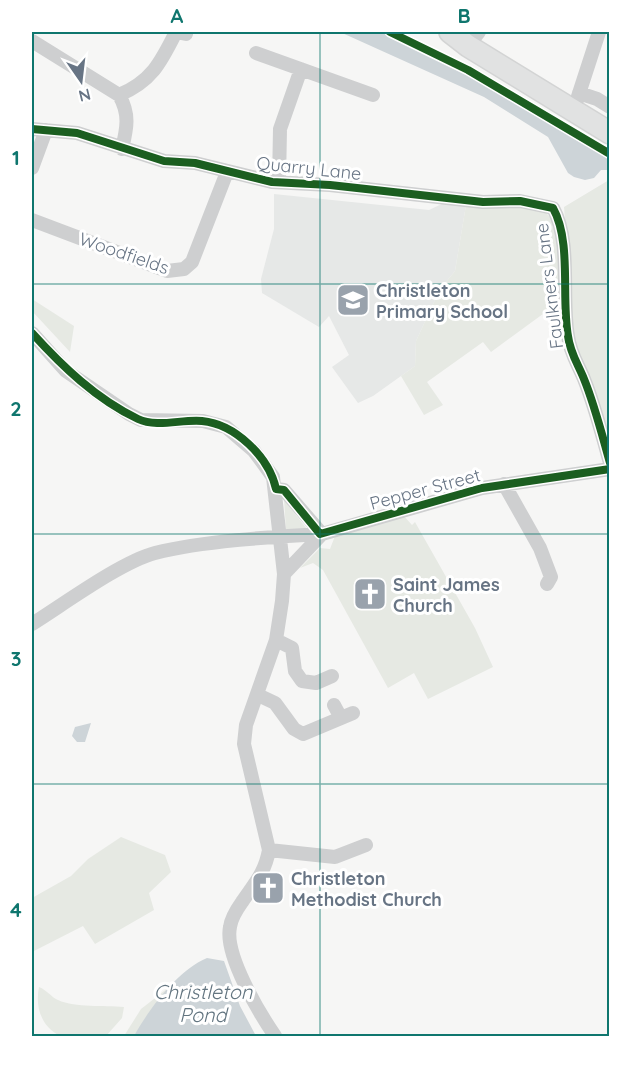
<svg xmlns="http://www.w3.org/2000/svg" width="641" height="1068" viewBox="0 0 641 1068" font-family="Quicksand,sans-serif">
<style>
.built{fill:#e6e8e7}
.green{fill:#e6e9e3}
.water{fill:#cdd4d8}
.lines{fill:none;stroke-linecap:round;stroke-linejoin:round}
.highway-casing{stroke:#d3d4d4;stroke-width:24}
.minor{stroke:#cecfd0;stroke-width:14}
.highway{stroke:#e1e2e2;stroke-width:21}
.cycleway-casing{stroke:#fff;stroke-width:11}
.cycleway{stroke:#1b5e20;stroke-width:8}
.grid{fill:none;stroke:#0f766e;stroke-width:1.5;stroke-opacity:0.55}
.labels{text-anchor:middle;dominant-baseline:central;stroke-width:6;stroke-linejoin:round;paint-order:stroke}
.street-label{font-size:18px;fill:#677484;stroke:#fff}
.poi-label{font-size:18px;font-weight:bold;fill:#677484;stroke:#fff;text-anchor:start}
.water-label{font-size:20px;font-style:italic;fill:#637580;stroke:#fff}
.neatline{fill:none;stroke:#0f766e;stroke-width:2}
.grid-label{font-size:20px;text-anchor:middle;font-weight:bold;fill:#0f766e}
</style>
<rect width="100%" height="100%" fill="#f6f6f5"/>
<path class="built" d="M 274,194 L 429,210 L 446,202 L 466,205 L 455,271 L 440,289 L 416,341 L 415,366 L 373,396 L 358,403 L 332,367 L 349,355 L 329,316 L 319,327 L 262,293 L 261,279 L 274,229 Z"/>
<path class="green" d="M 609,180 L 609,440 L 575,349 L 564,207 Z
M 466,205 L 517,205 L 544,210 L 556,225 L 560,284 L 558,303 L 491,352 L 483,342 L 427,382 L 443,405 L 424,415 L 401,376 L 415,366 L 416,341 L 440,289 L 455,271 Z
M 32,299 L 74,326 L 70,352 L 32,311 Z
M 284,500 L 307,529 L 286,529 Z
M 403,515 L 412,525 L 415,522 L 475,628 L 493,667 L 428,699 L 414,673 L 388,688 L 323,570 L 313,563 L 300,568 L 320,548 L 330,549 L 335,536 Z
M 121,837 L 165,855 L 171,872 L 149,893 L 154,910 L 95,944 L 83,926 L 32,952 L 32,898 L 71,876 L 88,859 Z
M 173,984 L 134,1036 L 124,1036 L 141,1009 Z
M 39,987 C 47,990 51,997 58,1000 C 76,1008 104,1005 124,1007 L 122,1018 L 106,1036 L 60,1036 C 41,1026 35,1007 39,987 Z"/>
<path class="water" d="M 340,32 L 385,32 L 431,52 L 608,154 L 609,170 L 601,170 L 594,178 L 585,180 L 574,177 L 568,173 L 548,137 L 484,97 Z
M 91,723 L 85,742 L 77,742 L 72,736 L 75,727 Z
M 207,958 L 224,961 L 240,1006 L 256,1036 L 134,1036 C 149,1009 178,970 207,958 Z"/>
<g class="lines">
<defs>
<path id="highway" d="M 450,32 L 468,46 L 610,133"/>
</defs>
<use href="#highway" class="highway-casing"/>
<path class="minor" d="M 32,41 L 119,95 C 130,114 127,128 122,149
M 468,46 L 479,32
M 256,53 L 373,95
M 579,93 L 597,99 L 610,107
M 119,95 C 152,81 161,62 176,32 L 186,34
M 573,112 L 599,32
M 32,129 L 77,133 L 164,161 L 195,163 L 272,182 L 330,185 L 483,202 L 520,201 L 553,208 C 572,242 561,298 568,336 C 570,353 578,364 584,379 C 595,406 602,435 610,463
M 32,168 L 46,130
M 279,182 L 280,129 L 301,69
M 32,220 L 167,271 L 184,269 L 192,262 L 227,172
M 32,333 L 66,371 L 129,414 L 141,420 L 203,421 L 226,427 L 254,451 L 273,477 L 284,574 L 282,601 L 276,640 L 246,725 L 244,744 L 269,850 C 265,873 254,884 242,902 C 237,909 231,919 230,927 C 224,955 260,1014 275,1036
M 504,484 L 540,548 L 551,577 L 547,584
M 276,489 L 284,490 L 322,534
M 284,574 L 322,534 L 482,488 L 610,469
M 32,624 C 64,604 121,562 155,553 C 203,541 270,537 320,534
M 276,640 L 292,648 L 295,671 L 302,681 L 316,683 L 332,676
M 258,695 L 275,703 L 294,729 L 303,734 L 353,713
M 334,705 L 341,718
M 269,850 L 335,857 L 366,845"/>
<use href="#highway" class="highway"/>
<defs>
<path id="cycleway" d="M 390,32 L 468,70 L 610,154
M 32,129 L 77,133 L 164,161 L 195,163 L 272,182 L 330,185 L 483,202 L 520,201 L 553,208 C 572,242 561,298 568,336 C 570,353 578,364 584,379 C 595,406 602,435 610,463
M 32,333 C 62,366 96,399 138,419 C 157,428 182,419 202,421 C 235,424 269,457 276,489 L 284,490 L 320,534 L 482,488 L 610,469"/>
</defs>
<use href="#cycleway" class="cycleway-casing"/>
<use href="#cycleway" class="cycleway"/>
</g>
<path class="grid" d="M 320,32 L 320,1036M 32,284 L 610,284M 32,534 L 610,534M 32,784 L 610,784"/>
<defs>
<symbol id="school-square" viewBox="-11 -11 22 22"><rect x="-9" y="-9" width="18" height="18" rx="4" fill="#99a2ac" stroke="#fff"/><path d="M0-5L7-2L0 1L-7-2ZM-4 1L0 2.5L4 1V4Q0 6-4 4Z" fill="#fff"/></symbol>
<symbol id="church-square" viewBox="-11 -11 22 22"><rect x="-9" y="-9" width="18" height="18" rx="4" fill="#99a2ac" stroke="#fff"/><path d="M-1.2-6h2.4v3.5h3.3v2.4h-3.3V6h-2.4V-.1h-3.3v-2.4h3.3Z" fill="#fff"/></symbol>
</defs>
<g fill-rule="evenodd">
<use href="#school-square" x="334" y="281" width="38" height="38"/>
<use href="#church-square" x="351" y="575" width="38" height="38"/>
<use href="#church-square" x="249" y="869" width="38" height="38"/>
</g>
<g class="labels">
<g class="street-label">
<text transform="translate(309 168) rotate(6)">Quarry Lane</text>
<text transform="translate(124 253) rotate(19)">Woodfields</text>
<text transform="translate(549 286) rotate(-97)">Faulkners Lane</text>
<text transform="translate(425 489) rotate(-15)">Pepper Street</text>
</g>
<g class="poi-label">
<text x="376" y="290">Christleton<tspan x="376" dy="21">Primary School</tspan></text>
<text x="393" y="584">Saint James<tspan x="393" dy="21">Church</tspan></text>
<text x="291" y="878">Christleton<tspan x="291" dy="21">Methodist Church</tspan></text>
</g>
<g class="water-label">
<text x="203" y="991">Christleton<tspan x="203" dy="23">Pond</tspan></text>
</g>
</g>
<rect width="641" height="1068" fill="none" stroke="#ffffff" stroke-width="66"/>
<g transform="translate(81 81) rotate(166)" stroke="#ffffff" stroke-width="4.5" paint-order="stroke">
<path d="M0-4.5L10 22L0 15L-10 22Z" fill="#677484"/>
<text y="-9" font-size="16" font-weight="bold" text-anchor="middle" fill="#677484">N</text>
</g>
<rect x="33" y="33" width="575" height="1002" class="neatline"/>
<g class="grid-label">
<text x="177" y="23">A</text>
<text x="464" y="23">B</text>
<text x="16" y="165">1</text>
<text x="16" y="416">2</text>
<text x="16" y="666">3</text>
<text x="16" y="917">4</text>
</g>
</svg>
